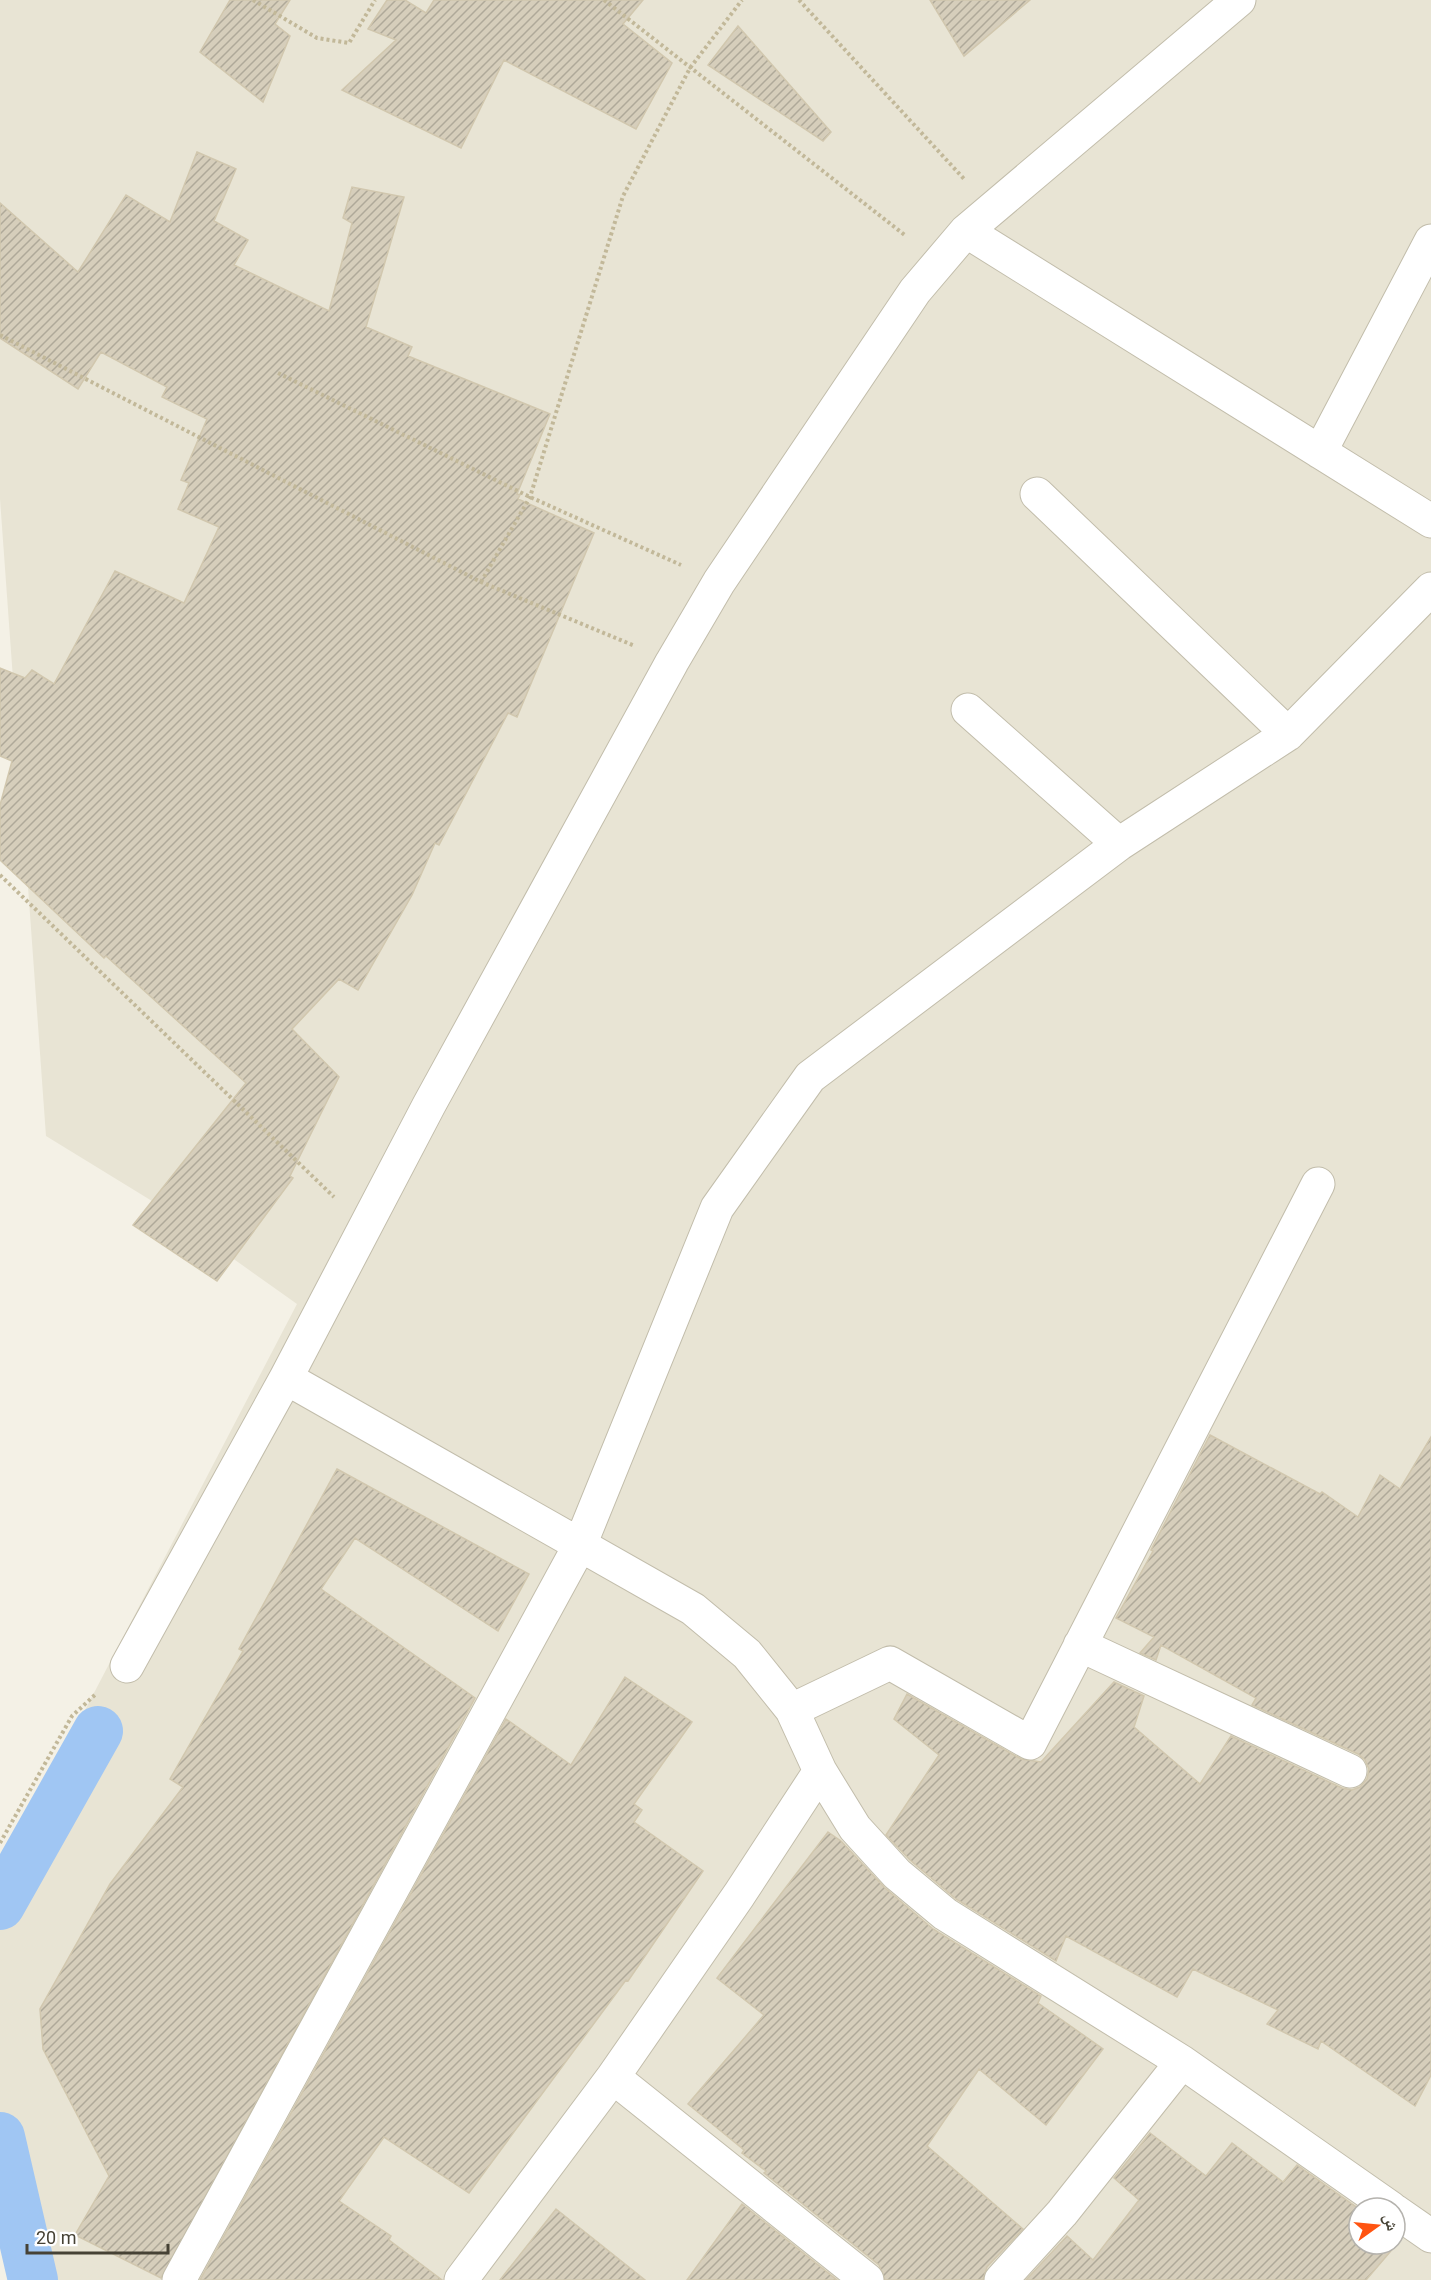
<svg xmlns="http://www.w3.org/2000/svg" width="1431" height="2280" viewBox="0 0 1431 2280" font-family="Roboto,'Noto Naskh Arabic',sans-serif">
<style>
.residential{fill:#e8e4d4;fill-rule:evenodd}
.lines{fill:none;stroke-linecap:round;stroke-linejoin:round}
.canal{stroke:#a0c6f3;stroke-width:50}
.building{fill:url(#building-hatch);stroke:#d1c7ae;stroke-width:1.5}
.minor-casing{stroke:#c2bdab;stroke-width:35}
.path{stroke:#c2b899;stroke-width:4;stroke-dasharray:3 3;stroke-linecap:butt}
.minor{stroke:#fff;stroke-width:33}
</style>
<defs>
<pattern id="building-hatch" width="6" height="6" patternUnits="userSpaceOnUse" patternTransform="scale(1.5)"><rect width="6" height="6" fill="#d6cebb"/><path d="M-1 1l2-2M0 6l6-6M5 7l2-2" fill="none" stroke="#afa999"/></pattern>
</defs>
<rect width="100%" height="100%" fill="#f4f1e6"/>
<path class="residential" d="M 0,0 L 1431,0 L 1431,2280 L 17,2280 L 0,2202 L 0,1873 L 297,1304 L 152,1201 L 46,1136 L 0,499 ZM 1359,2208 L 1395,2208 L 1395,2244 L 1359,2244 Z"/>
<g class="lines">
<path class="canal" d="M 0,1905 L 98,1731
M 0,2137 L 33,2280"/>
</g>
<path class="building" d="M 230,0 L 290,0 L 275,24 L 290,36 L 263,102 L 200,52 Z
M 387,0 L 405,0 L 426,13 L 434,0 L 643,0 L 623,24 L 672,63 L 636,129 L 504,60 L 461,148 L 342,90 L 396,40 L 368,29 Z
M 930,0 L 1030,0 L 964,56 Z
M 738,26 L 831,132 L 823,141 L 708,65 Z
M 197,152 L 236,169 L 214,221 L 248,240 L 234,265 L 329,311 L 352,223 L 343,218 L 352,187 L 404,197 L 366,327 L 412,347 L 408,356 L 550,414 L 517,494 L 520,495 L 518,499 L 594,533 L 517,717 L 508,713 L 439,845 L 435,843 L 412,895 L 358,990 L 339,979 L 292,1029 L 339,1077 L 290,1176 L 293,1178 L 217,1281 L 133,1225 L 246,1083 L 106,956 L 104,958 L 0,860 L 0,805 L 12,761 L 0,756 L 0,668 L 25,678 L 32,670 L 54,684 L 115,571 L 184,603 L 219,527 L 178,509 L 189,483 L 181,480 L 207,419 L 162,397 L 167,387 L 101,352 L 78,389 L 0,338 L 0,203 L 78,272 L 126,195 L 170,222 Z
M 1210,1435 L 1320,1494 L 1322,1492 L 1358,1517 L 1380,1475 L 1400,1489 L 1431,1437 L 1431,2075 L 1415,2106 L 1321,2041 L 1318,2049 L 1267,2024 L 1278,2010 L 1193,1969 L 1177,1997 L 1066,1936 L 1056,1961 L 956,1899 L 910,1860 L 886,1835 L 939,1755 L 894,1719 L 907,1694 L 1021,1759 L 1041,1762 L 1114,1682 L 1144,1696 L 1134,1727 L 1200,1784 L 1231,1736 L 1342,1788 L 1352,1790 L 1360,1787 L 1367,1779 L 1369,1769 L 1365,1760 L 1358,1754 L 1252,1705 L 1256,1698 L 1161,1645 L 1156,1660 L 1140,1653 L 1154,1637 L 1116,1618 L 1153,1551 L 1151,1550 Z
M 337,1469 L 529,1574 L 498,1631 L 355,1538 L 321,1589 L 475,1698 L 161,2278 L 75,2235 L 109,2176 L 43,2049 L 40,2009 L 110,1884 L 183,1787 L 170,1779 L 243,1651 L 239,1649 Z
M 625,1677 L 692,1722 L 634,1804 L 642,1810 L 634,1822 L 703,1871 L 628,1981 L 626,1980 L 469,2193 L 384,2137 L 339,2201 L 391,2236 L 389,2240 L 442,2280 L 200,2280 L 506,1719 L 571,1765 Z
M 828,1832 L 841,1841 L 885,1888 L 933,1929 L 1041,1996 L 1038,2003 L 1103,2049 L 1046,2125 L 979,2069 L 927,2146 L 1023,2229 L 987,2267 L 983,2280 L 885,2280 L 879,2265 L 764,2173 L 766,2171 L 742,2153 L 744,2150 L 688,2104 L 764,2015 L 717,1978 Z
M 1150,2133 L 1206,2176 L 1232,2143 L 1283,2182 L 1297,2165 L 1359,2209 L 1359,2244 L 1395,2244 L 1395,2234 L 1402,2238 L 1366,2280 L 1026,2280 L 1067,2236 L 1093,2260 L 1139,2200 L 1114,2178 Z
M 742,2204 L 837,2280 L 687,2280 Z
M 556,2209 L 645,2280 L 500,2280 Z"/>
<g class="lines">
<defs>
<path id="minor" d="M 966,231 L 1431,521
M 1320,452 L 1431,241
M 1037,494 L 1288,734
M 968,710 L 1119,844
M 286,1378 L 693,1609 L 747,1654 L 792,1710 L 820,1771 L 739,1895 L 613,2077 L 461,2280
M 1080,1645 L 1350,1771
M 127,1666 L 286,1378 L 429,1105 L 672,662 L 719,582 L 915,291 L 966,231 L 1239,0
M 792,1710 L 890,1663 L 1030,1743 L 1318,1184
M 820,1771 L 855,1828 L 897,1874 L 945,1914 L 1182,2062 L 1391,2208
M 613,2077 L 867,2280
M 1395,2211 L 1431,2236
M 179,2280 L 580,1545 L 717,1208 L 810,1077 L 1119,844 L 1288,734 L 1431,589
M 1001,2280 L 1062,2213 L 1182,2062"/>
</defs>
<use href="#minor" class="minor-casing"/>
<path class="path" d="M 253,0 L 317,38 L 349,43 L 375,0
M 604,0 L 906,236
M 799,0 L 965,180
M 0,335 L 481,582 L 635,646
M 278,373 L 530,497 L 681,565
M 481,582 L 530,497 L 623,196 L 690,68 L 742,0
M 0,875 L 334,1197
M 0,1843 L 72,1716 L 97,1693"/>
<use href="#minor" class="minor"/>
</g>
<g transform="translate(1377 2226) rotate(75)"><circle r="28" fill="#ffffff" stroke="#b5b3ae" stroke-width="1.5"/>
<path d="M0-4.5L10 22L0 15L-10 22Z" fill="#ff5411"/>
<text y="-9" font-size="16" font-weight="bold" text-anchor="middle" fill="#464235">ش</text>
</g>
<path d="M27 2244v9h141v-9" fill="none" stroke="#464235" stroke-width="3"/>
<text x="36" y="2244" font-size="18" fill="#464235" stroke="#ffffff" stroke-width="4.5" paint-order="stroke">20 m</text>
</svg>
